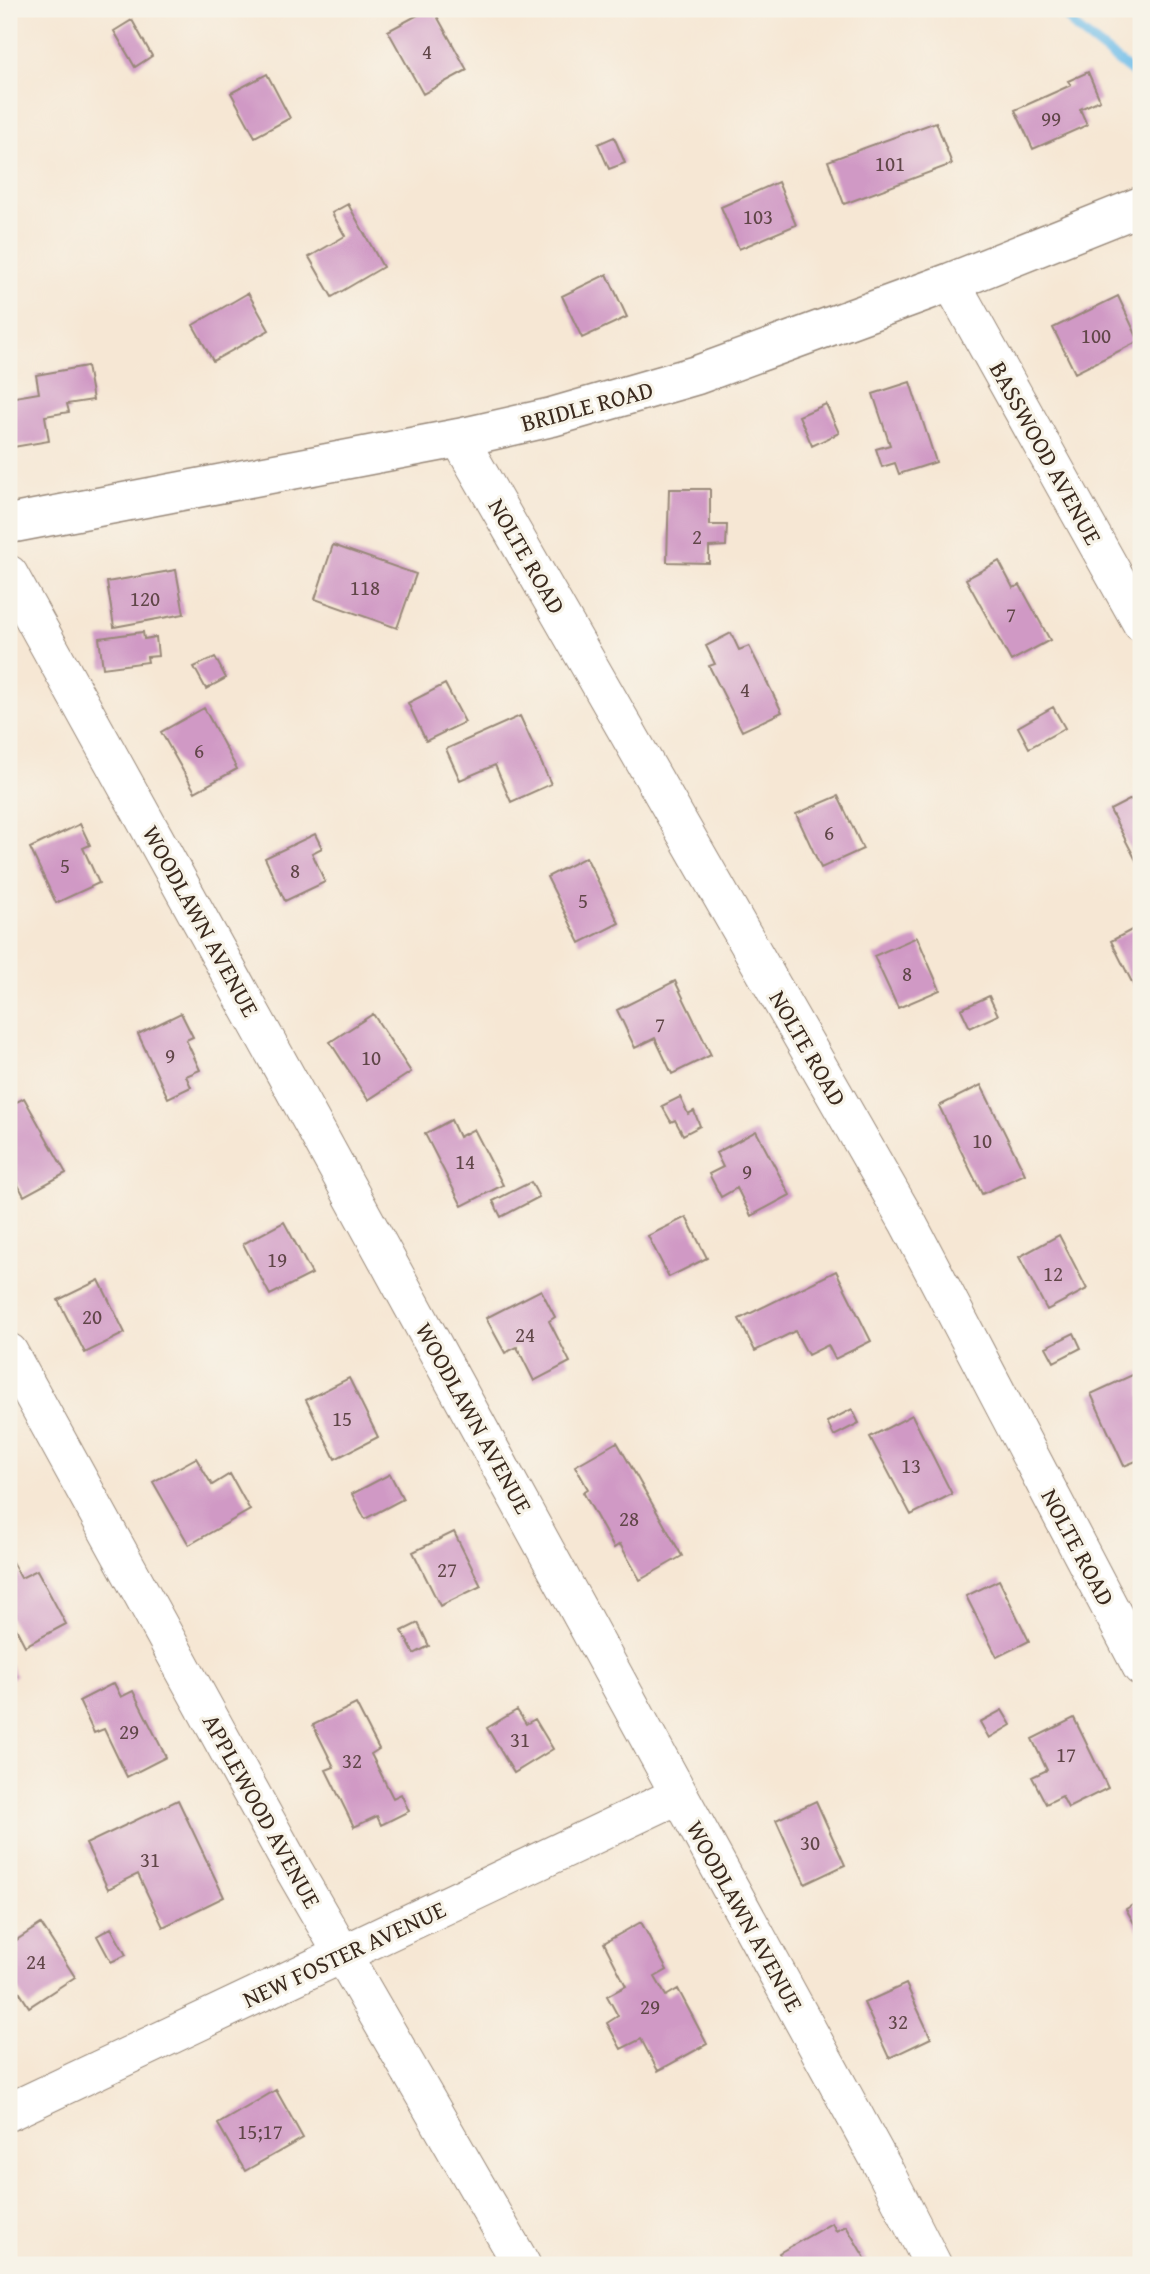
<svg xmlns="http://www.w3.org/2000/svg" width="1150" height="2274" viewBox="0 0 1150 2274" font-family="'Gentium Book Plus',serif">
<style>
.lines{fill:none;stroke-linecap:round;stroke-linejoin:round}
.stream{stroke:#6fbeea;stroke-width:10}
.building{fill:#d099c5}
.street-casing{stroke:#988879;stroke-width:39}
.secondary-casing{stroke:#988879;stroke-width:41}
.street{stroke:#fff;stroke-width:37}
.secondary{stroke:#fff;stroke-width:38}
.labels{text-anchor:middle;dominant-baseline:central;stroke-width:6;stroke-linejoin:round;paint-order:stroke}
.number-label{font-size:21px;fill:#604648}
.street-label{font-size:24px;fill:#3b2a1e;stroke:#f7f3e8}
</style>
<rect width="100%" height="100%" fill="#f7f3e8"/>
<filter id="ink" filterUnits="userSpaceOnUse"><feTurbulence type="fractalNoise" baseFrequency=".0143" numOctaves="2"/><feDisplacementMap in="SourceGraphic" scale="14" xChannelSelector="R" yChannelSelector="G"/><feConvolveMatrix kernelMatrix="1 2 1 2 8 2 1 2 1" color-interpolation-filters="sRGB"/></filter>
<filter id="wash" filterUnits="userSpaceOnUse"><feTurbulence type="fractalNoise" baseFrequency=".00686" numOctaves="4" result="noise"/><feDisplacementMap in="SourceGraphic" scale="28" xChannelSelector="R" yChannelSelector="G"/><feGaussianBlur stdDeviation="1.57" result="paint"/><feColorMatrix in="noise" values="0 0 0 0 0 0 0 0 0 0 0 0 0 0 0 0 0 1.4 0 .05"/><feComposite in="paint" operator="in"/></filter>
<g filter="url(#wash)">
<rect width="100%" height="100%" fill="#f6e7d4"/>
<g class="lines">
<path class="stream" d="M 1061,9 L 1076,28 L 1141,79"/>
</g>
<g id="blocks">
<path class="building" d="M 429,9 L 433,9 L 467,70 L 423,94 L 388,31 Z
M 132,20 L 152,56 L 135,67 L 114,31 Z
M 1088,72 L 1100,100 L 1080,109 L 1087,125 L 1033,149 L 1015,110 L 1071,85 L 1068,81 Z
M 267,74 L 290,118 L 255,137 L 231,93 Z
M 936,122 L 952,164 L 844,204 L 828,161 Z
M 614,137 L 625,163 L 609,169 L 598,144 Z
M 778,182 L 796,225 L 739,249 L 721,207 Z
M 348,204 L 383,267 L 332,297 L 309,257 L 345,236 L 332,213 Z
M 607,274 L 627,317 L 582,338 L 562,296 Z
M 248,293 L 269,330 L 213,361 L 193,325 Z
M 1118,296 L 1139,341 L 1075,373 L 1053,328 Z
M 87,366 L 93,400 L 67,404 L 69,412 L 45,416 L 49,441 L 13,447 L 14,454 L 9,455 L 9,398 L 39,393 L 36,375 Z
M 910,382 L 936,462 L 899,474 L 895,463 L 882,467 L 876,449 L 890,445 L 873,394 Z
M 826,404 L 839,433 L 812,446 L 799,416 Z
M 669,489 L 710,489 L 710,525 L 727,525 L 726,546 L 709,547 L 709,563 L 667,562 Z
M 333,545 L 416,574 L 397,628 L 315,599 Z
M 999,561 L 1013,588 L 1020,585 L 1050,640 L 1011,661 L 966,579 Z
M 176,570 L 184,614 L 114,627 L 107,582 Z
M 143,632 L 144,639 L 156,637 L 158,656 L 147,657 L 148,662 L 103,668 L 99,638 Z
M 731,633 L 739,650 L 749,646 L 782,712 L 742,731 L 709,666 L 715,664 L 706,646 Z
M 215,657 L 226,678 L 206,689 L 194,667 Z
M 445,684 L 465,722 L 426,741 L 408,703 Z
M 1053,707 L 1065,728 L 1029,748 L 1018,727 Z
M 204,708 L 237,769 L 195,792 L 161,732 Z
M 520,716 L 551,784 L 511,802 L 495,765 L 460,780 L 446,749 Z
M 1141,794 L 1141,870 L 1110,810 Z
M 838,796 L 863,849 L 821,868 L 796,814 Z
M 80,824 L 90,845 L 83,848 L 99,883 L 56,903 L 30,848 Z
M 315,834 L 322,848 L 312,853 L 325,882 L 285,901 L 265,858 Z
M 586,857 L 619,923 L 580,943 L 547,877 Z
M 1141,925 L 1141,1000 L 1111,941 Z
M 917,937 L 940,990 L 898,1008 L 874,956 Z
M 675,981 L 711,1055 L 672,1074 L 655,1038 L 635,1048 L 617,1010 Z
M 989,996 L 998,1015 L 970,1028 L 961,1009 Z
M 181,1013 L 193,1037 L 186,1040 L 200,1070 L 186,1076 L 191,1087 L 168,1098 L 138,1034 Z
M 373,1014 L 411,1072 L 368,1100 L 330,1042 Z
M 981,1085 L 1025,1174 L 982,1194 L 939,1106 Z
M 680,1097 L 688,1114 L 694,1111 L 700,1126 L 683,1135 L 675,1120 L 671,1122 L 662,1106 Z
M 24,1098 L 66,1173 L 24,1196 L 9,1168 L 9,1106 Z
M 451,1120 L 459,1137 L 474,1129 L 503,1185 L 462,1206 L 425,1134 Z
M 756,1131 L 790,1195 L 751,1216 L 737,1188 L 721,1197 L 709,1174 L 723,1167 L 716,1153 Z
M 531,1182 L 539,1197 L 501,1217 L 493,1201 Z
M 686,1217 L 707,1258 L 669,1277 L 648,1236 Z
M 284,1222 L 312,1274 L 270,1295 L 243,1244 Z
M 1059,1235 L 1087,1289 L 1047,1310 L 1019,1257 Z
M 836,1271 L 871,1341 L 835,1359 L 828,1345 L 808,1355 L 795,1331 L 755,1351 L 739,1319 Z
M 99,1280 L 125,1333 L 85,1353 L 58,1300 Z
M 541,1290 L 555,1317 L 549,1321 L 570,1362 L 534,1381 L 517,1347 L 505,1353 L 486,1318 Z
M 1074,1333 L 1081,1348 L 1054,1362 L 1046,1347 Z
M 1141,1371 L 1141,1459 L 1124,1466 L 1091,1394 Z
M 349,1378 L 378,1437 L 335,1459 L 306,1400 Z
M 852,1409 L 859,1423 L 834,1436 L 827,1422 Z
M 912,1415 L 952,1494 L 911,1515 L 870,1437 Z
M 617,1442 L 682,1556 L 640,1580 L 620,1544 L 614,1548 L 583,1492 L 588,1489 L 575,1466 Z
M 196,1458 L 212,1485 L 230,1474 L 250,1510 L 189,1545 L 153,1482 Z
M 390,1474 L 403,1499 L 365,1519 L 352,1494 Z
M 454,1532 L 481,1586 L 440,1606 L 413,1552 Z
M 12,1562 L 21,1578 L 37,1570 L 66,1624 L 25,1646 L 9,1615 L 9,1564 Z
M 999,1580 L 1029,1641 L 997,1657 L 966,1596 Z
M 418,1623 L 429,1646 L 414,1654 L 402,1631 Z
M 9,1662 L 16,1676 L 9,1680 Z
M 114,1683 L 121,1697 L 133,1691 L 166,1757 L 127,1777 L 104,1729 L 94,1733 L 79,1701 Z
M 356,1704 L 379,1749 L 371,1754 L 393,1798 L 401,1794 L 409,1811 L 381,1825 L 377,1816 L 354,1827 L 326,1770 L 334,1767 L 313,1725 Z
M 517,1710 L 526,1724 L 535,1719 L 553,1749 L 514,1773 L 487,1728 Z
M 1002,1710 L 1011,1725 L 989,1738 L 980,1722 Z
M 1074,1718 L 1108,1788 L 1068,1808 L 1062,1796 L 1046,1804 L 1032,1777 L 1047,1770 L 1032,1739 Z
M 178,1800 L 224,1897 L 163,1927 L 138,1874 L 108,1889 L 86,1844 Z
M 816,1801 L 845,1865 L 805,1884 L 776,1820 Z
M 1141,1900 L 1141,1935 L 1126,1909 Z
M 641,1922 L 667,1970 L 655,1977 L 666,1996 L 678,1989 L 707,2044 L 658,2071 L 641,2039 L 621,2049 L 607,2023 L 618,2016 L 607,1996 L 626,1986 L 604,1943 Z
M 41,1924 L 75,1977 L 29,2007 L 9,1976 L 9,1945 Z
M 111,1928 L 126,1955 L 111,1962 L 97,1936 Z
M 906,1984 L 931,2038 L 889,2058 L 864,2003 Z
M 276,2090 L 303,2138 L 245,2171 L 218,2124 Z
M 832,2223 L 836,2231 L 846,2226 L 869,2265 L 786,2265 L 779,2253 Z"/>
</g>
</g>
<g filter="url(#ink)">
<use href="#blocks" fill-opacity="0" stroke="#988879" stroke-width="2"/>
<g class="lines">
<defs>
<path id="street" d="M 951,282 L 1141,623
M 459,438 L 907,1221 L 1141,1667
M 9,574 L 315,1128 L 885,2171 L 933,2265
M 9,1352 L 287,1858 L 522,2265
M 9,2112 L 679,1795"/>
<path id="secondary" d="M 9,524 L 459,438 L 552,417 L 697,375 L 951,282 L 1141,206"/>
</defs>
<use href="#street" class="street-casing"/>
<use href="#secondary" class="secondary-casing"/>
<use href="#street" class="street"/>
<use href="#secondary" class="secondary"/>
</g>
</g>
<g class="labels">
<g class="number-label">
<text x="427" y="51">4</text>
<text x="1051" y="118">99</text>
<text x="890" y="163">101</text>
<text x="758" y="216">103</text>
<text x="1096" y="335">100</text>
<text x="697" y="536">2</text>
<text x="365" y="587">118</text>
<text x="145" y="598">120</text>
<text x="1011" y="614">7</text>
<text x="745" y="689">4</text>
<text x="199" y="750">6</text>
<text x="829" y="832">6</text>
<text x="65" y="865">5</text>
<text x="295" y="870">8</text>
<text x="583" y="900">5</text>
<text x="907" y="973">8</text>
<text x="660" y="1024">7</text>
<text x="170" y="1055">9</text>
<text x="371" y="1057">10</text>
<text x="982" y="1140">10</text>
<text x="465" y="1161">14</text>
<text x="747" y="1171">9</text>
<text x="277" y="1259">19</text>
<text x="1053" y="1273">12</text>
<text x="92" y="1316">20</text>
<text x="525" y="1334">24</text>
<text x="342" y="1418">15</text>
<text x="911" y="1465">13</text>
<text x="629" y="1518">28</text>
<text x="447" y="1569">27</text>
<text x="129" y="1731">29</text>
<text x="520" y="1739">31</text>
<text x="1066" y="1754">17</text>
<text x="352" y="1760">32</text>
<text x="810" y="1842">30</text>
<text x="150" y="1859">31</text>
<text x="36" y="1961">24</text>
<text x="650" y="2006">29</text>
<text x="898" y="2021">32</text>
<text x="260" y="2131">15;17</text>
</g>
<g class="street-label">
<text transform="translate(587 406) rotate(-15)">BRIDLE ROAD</text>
<text transform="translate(1046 453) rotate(61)">BASSWOOD AVENUE</text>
<text transform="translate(527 556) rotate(60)">NOLTE ROAD</text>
<text transform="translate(201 921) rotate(61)">WOODLAWN AVENUE</text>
<text transform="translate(808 1048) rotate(60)">NOLTE ROAD</text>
<text transform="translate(474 1418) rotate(61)">WOODLAWN AVENUE</text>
<text transform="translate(1078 1547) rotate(62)">NOLTE ROAD</text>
<text transform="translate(262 1811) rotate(61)">APPLEWOOD AVENUE</text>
<text transform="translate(745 1916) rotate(61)">WOODLAWN AVENUE</text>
<text transform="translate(344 1954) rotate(-25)">NEW FOSTER AVENUE</text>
</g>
</g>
<rect width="1150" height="2274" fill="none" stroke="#f7f3e8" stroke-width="35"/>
</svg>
